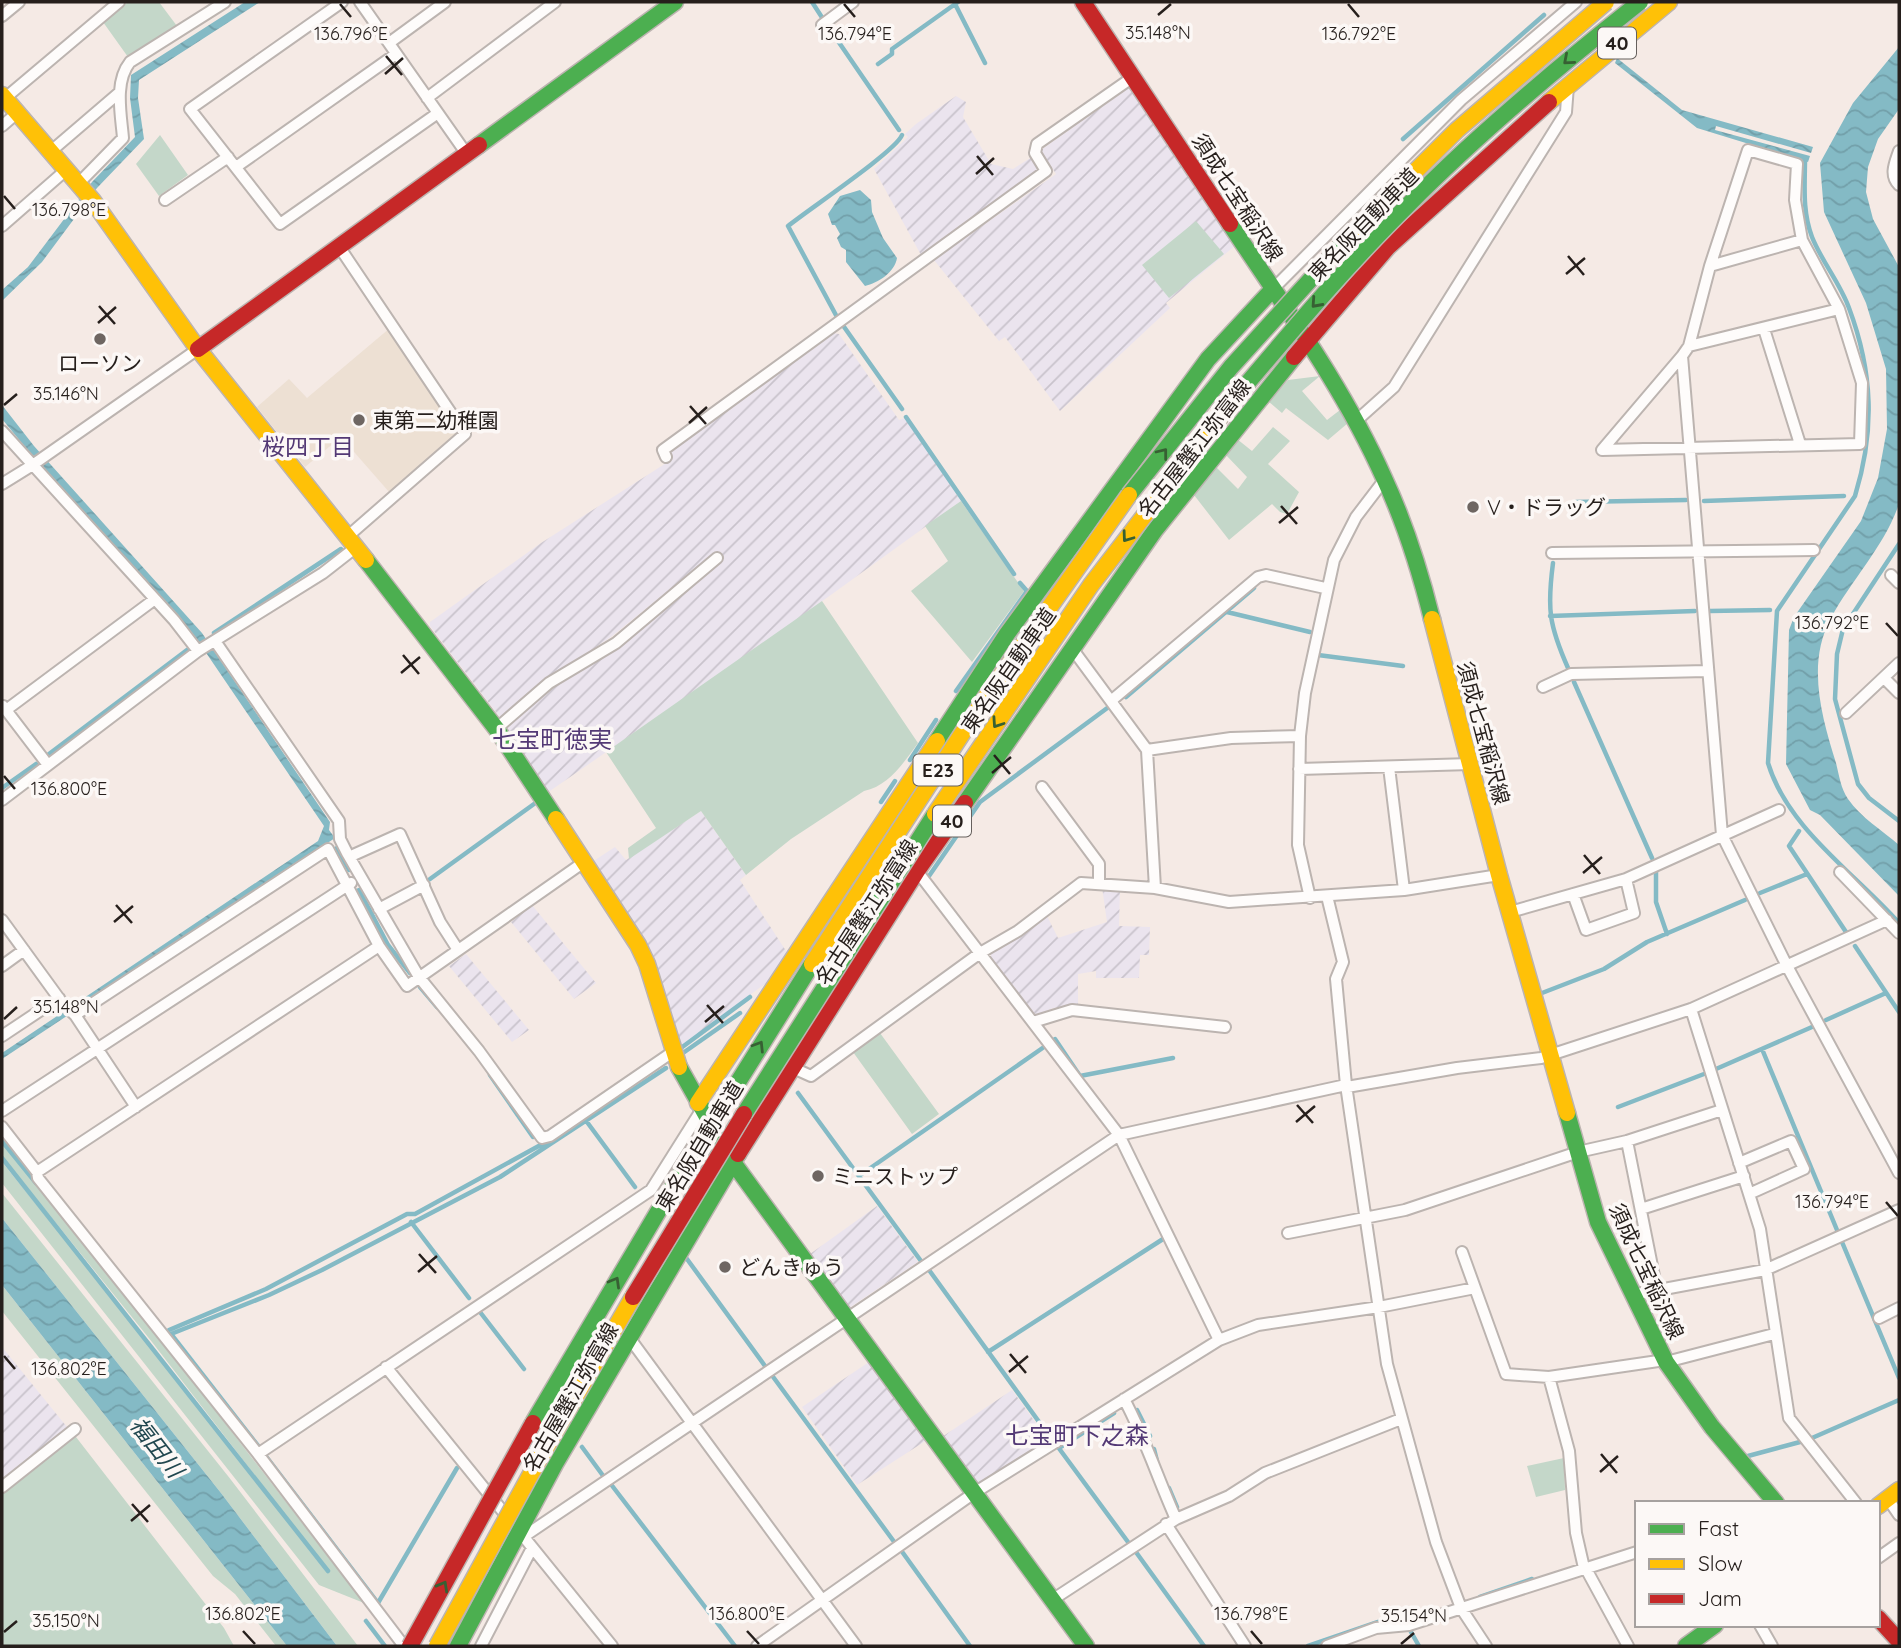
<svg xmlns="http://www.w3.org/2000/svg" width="1901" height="1648" viewBox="0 0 1901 1648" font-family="Quicksand,'Noto Sans JP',sans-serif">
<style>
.industrial{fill:url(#industrial-furrows)}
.education{fill:#ede0d3}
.green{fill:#c4d7c9}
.water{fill:url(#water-waves)}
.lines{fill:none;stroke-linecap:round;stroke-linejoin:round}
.stream{stroke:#84bac5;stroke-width:4.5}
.street-casing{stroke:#bcb4b0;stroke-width:14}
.fast-casing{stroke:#bcb4b0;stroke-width:19}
.slow-casing{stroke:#bcb4b0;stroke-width:19}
.jam-casing{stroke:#bcb4b0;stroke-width:19}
.street{stroke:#fefcfb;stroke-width:10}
.fast{stroke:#4caf50;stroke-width:16}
.slow{stroke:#ffc107;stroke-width:16}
.jam{stroke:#c62828;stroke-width:16}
.fast-bridge-casing{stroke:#bcb4b0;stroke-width:19;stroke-linecap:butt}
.slow-bridge-casing{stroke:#bcb4b0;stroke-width:19;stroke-linecap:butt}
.jam-bridge-casing{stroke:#bcb4b0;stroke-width:19;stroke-linecap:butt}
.fast-bridge{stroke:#4caf50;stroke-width:16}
.slow-bridge{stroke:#ffc107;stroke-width:16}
.jam-bridge{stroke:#c62828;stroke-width:16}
.oneway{stroke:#376033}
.ticks{fill:none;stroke:#261f1c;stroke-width:2.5}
.poi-dot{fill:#6e6662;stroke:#fcf8f6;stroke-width:2.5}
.labels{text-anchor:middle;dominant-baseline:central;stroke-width:7;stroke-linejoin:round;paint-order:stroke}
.shield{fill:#fcf8f6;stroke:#66605d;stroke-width:2}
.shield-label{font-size:19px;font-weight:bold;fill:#261f1c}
.street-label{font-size:21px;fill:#261f1c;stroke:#fcf8f6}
.poi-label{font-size:21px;fill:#261f1c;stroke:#fcf8f6;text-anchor:start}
.neighbourhood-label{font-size:23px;fill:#533975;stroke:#fcf8f6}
.water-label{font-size:23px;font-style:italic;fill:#21474f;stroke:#fcf8f6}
.quarter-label{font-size:24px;fill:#533975;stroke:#fcf8f6}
.ticks-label{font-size:18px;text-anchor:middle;fill:#261f1c;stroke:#fcf8f6;stroke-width:7;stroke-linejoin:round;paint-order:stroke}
</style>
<defs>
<pattern id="industrial-furrows" width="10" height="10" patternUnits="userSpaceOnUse" patternTransform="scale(1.75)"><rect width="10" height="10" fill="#ebe4ee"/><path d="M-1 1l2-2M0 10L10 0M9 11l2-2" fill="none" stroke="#c9c3cc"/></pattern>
<pattern id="water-waves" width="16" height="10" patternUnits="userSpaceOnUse" patternTransform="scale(1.75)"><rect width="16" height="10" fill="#84bac5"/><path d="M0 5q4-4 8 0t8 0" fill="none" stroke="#729fa9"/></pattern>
</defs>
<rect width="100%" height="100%" fill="#f5eae5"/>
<path class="industrial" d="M 1130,87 L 1236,245 L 1166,303 L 1170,308 L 1060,411 L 1005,337 L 999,341 L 934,260 L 1056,174 L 1041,150 Z
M 956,96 L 966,102 L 963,117 L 991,164 L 1013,169 L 1032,157 L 1037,165 L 1036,172 L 921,255 L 874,169 L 908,137 L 905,134 L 916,124 Z
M 833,333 L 839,334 L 899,420 L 905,418 L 961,501 L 774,636 L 547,793 L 507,732 L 508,727 L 550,690 L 617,646 L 722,560 L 717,551 L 611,637 L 538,686 L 505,716 L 499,716 L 430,626 L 430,622 L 541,543 L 671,460 L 668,452 Z
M 701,811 L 746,875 L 740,880 L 788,954 L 774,977 L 680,1047 L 649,949 L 592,862 L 615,847 L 626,860 Z
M 1102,887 L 1120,888 L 1119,926 L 1150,927 L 1149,955 L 1140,955 L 1139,978 L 1096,978 L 1096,971 L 1078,974 L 1078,1006 L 1053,1008 L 1036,1015 L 991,959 L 991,953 L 1046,914 L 1058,938 L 1107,922 Z
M 532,905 L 596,983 L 574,999 L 511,922 Z
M 466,954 L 529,1030 L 512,1042 L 449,966 Z
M 877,1206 L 918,1262 L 849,1308 L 810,1254 Z
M 2,1347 L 67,1427 L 66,1433 L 2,1482 Z
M 869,1362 L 927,1440 L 857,1485 L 802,1407 Z
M 1012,1390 L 1048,1440 L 981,1484 L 977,1484 L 942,1437 Z"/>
<path class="education" d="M 390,328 L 459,434 L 390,493 L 341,437 L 305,467 L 257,407 L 289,379 L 307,398 Z"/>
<path class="green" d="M 128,2 L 159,2 L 177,26 L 128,57 L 103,22 Z
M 160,135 L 188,175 L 159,196 L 136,164 Z
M 1196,221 L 1224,254 L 1169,298 L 1142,265 Z
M 1320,376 L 1302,391 L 1327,420 L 1340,410 L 1348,423 L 1328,440 L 1286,408 L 1282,413 L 1269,402 L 1288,380 Z
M 1273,427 L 1290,441 L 1268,464 L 1299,492 L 1287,514 L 1280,512 L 1272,504 L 1229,540 L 1194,495 L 1216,467 L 1238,489 L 1247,477 L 1225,454 L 1237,439 L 1252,451 Z
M 961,501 L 1024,591 L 972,662 L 911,591 L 948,561 L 925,526 Z
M 822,601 L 918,743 C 904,762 889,786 864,791 L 791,839 L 746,875 L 701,811 L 629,859 L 628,848 L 656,828 L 606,752 Z
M 880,1033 L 939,1114 L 912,1134 L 853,1052 Z
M 2,1143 L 157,1335 L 364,1603 L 319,1585 L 2,1183 L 2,1162 L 149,1344 L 326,1571 L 328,1570 L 152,1342 L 2,1156 Z
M 2,1193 L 228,1476 L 358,1646 L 337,1646 L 221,1493 L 2,1218 Z
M 2,1285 L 287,1646 L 276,1646 L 235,1594 L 213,1576 L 2,1311 Z
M 70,1437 L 76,1437 L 224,1628 L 234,1646 L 2,1646 L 2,1491 Z
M 1564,1458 L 1565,1490 L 1536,1497 L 1527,1466 Z"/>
<path class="water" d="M 245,2 L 260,2 L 139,80 L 138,98 L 144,139 L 97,188 L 42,262 L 2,301 L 2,290 L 28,267 L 92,182 L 135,137 L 130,98 L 131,75 Z
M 1899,47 L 1899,109 L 1878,139 L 1868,167 L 1866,192 L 1873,219 L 1899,267 L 1899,504 C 1884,547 1852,579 1831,618 C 1806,664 1822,718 1836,763 C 1839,775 1841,789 1848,799 C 1861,818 1882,830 1899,845 L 1899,896 L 1820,815 L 1810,810 L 1786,764 L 1789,630 L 1794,617 L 1861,521 L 1878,478 L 1887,429 L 1886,369 L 1866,303 L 1824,212 L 1820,163 L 1853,103 Z
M 1617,58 L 1682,110 L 1813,147 L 1811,153 L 1716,126 L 1715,130 L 1810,156 L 1808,162 L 1697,128 L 1615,63 Z
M 860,190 L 871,200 L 872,212 L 883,238 L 897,258 C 895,272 878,283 865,286 L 846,262 L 846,250 L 841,247 L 837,238 L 840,234 L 835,225 L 832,225 L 828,214 L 840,196 Z
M 2,405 L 34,446 L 202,633 L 330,822 L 329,830 L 335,838 L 2,1059 L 2,1053 L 318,841 L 324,826 L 196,638 L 35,459 L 2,419 Z
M 2,1218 L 221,1493 L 337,1646 L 287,1646 L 2,1285 Z"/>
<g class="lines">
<path class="stream" d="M 812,2 L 823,19
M 955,4 L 985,63
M 827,25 L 899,130
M 878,64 L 892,54 L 892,49 L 958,2
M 1403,139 L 1544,15
M 1805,158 C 1805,185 1802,211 1812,237 C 1822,262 1840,283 1849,308 C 1873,372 1875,431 1855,496 L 1777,611 L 1768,763 C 1788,829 1855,873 1899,923
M 837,317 L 788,226 C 809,209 896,151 902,135
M 842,324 L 902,409
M 906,417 L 1014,574
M 1704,501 L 1844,496
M 1575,502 L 1686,500
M 1899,544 L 1843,629 L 1837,654 L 1835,699 L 1858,784 L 1869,798 L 1899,821
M 1553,563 C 1547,609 1549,625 1568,668
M 1710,611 L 1770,610
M 1227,612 L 1310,632
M 1550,616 L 1695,611
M 214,633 L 341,549
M 1318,655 L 1403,666
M 1574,682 L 1652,858
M 956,691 L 1027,591 L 1020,583
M 1126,697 L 1254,588
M 49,754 L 187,650
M 910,760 L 936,720
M 2,788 L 36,764
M 881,802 L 895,781
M 1799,831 L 1789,846 L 1846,932
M 337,848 L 349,870
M 1656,871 L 1656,902 L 1667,934
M 929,876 L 980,802 L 1110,706
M 430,879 L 534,804
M 359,890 L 388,945 L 410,973
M 1760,893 L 1807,874
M 1855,946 L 1899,1012
M 420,987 L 437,1007
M 1542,993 L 1604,969 L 1647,942 L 1745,900
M 1826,1020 L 1886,993
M 1055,1039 L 1080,1076 L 1173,1058
M 681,1048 L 750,997
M 1762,1049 L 1837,1230
M 683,1053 L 740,1013
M 1716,1069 L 1812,1027
M 490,1075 L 533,1137
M 798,1093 L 921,1261
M 1618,1107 L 1704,1074
M 587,1122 L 635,1187
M 2,1141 L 36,1183
M 2,1158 L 328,1571
M 859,1176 L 1044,1047
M 411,1222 L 469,1298
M 1842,1242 L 1899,1378
M 687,1259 L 765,1366
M 929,1270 L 1050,1437
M 480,1312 L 524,1369
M 169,1330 L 266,1289 L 407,1214 L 415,1214 L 546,1142
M 988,1352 L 1163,1239
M 771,1374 L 895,1543
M 1137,1410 L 1150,1436
M 1812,1438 L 1899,1400
M 259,1447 L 171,1334 L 269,1295 L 322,1270 L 500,1177 L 666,1068
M 582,1447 L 604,1477
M 1058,1447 L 1128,1542
M 1059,1448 L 1114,1413
M 1154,1449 L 1157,1461
M 265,1455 L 378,1603 L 457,1468
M 1748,1456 L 1800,1442
M 610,1483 L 735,1646
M 1169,1488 L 1177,1507
M 1133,1548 L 1204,1646
M 903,1553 L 970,1646
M 1480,1597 L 1532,1579
M 366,1621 L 385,1646
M 1411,1632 L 1419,1646
M 1308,1646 L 1378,1622 L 1404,1620"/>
<defs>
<path id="street" d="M 342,2 L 190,109 L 280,224 L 438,113
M 360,2 L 466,153
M 2,16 L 19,2
M 822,25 L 853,2
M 389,43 L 445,2
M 427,98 L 555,2
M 4,99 L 119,2
M 2,126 L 17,113
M 1899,151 C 1895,163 1889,175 1899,185
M 50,152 L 120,92
M 236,167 L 396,54
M 78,184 L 123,138 C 121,114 114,82 130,62 L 225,2
M 165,200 L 228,157
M 2,226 L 66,170
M 338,245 L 465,434 L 347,537
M 1710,266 L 1802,240
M 1273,289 L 1461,100 L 1576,2
M 1764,329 L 1800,444
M 1689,346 L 1839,309
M 1682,356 L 1602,450 L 1860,444 L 1862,383 L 1839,309 L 1802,240 L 1795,200 L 1797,164 L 1748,150 L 1710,266 L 1689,346 L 1682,356 L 1722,835 L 1787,966 L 1899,1173
M 1356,421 L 1394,387 L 1566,112 L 1568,86
M 2,431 L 174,620 L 198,651
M 666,457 L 663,450 L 1046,171 L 1035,153 L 1037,144 L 1133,77
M 2,484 L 31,466 L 198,349
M 1552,553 L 1814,550
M 1891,575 L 1899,583
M 215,641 L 339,821 L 340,839 L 347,853 L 419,977 L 479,1051 L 542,1138 L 550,1136 L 674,1051
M 1071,647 L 1147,750 L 1231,738 L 1300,736
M 1884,678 L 1899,693
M 1543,687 L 1571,674 L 1707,671
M 1112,700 L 1258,577 L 1266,575 L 1325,588
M 3,706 L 48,765
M 6,710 L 155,599
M 1846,713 L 1899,663
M 496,729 L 549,683 L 616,643 L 717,558
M 1147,750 L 1155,888
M 1389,767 L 1404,890
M 1299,769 L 1471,764
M 1042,787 L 1099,864 L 1099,884
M 2,800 L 198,651 L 323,573 L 355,548
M 351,856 L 400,834 L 440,922 L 458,950
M 917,871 L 1119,1135 L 1219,1340
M 1840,872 L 1899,933
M 1573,894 L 1586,930 L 1634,913 L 1626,879
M 1327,896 L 1343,962 L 1336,979 L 1346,1085 L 1387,1364 L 1436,1542 L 1461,1608 L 1486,1646
M 1310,898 L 1298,845 L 1300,736 L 1305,693 L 1334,560 L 1356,517 L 1385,479
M 379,909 L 424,885
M 1510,912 L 1626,879 L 1779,810
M 2,920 L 63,1004 L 75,1015 L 136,1107
M 2,966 L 24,950
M 1691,1009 L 1760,1229 L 1789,1418 L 1856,1503
M 75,1015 L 328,849 L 379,946 L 407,986 L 584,862
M 1033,1022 L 1072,1010 L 1225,1027
M 2,1036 L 59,998
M 791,1067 L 811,1076 L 980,953 L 1018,931 L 1081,883 L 1155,888 L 1229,902 L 1404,890 L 1499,875
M 1347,1087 L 1457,1068 L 1541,1058 L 1691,1009 L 1887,920
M 2,1111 L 351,883
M 2,1127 L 37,1172 L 379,946
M 1627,1141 L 1657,1291
M 1739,1163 L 1791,1141 L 1804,1169 L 1749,1194
M 37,1172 L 38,1178 L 258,1454 L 404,1646
M 1641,1209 L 1744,1176
M 1288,1233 L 1405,1210 L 1578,1152 L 1627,1141 L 1722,1110
M 1462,1252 L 1506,1374 L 1549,1377 L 1665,1360
M 1632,1295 L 1765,1270 L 1899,1210
M 1879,1318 L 1899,1308
M 628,1336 L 856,1646
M 1666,1362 L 1774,1334
M 386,1367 L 509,1519
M 1549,1377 L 1569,1451 L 1576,1533 L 1584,1568
M 258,1454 L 651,1190 L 702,1109
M 2,1487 L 75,1429
M 1888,1499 L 1899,1515
M 1176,1519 L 1229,1496 L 1265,1473 L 1401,1419
M 1166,1524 L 1245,1646
M 519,1531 L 612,1646
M 523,1537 L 1119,1135 L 1346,1085
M 1878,1558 L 1899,1543
M 1585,1567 L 1628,1646
M 1052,1600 L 1176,1519 C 1158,1479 1145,1438 1124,1399
M 1760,1625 L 1772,1646
M 481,1646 L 532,1548
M 757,1646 L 974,1493 L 1219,1340 L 1258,1325 L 1379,1307 L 1475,1288
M 1327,1646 L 1376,1628 L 1409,1625 L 1637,1552"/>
<path id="fast" d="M 479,145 L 675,2
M 1230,224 C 1284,306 1344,388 1384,478 C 1405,523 1420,571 1432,619
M 366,560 L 498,731 L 556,819
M 937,741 L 1007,634 L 1208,359 L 1273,289
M 965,803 L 1155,530 L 1294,357
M 679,1067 L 732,1161 L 1086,1646
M 1567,1113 L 1598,1222 L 1666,1362 L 1712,1427 L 1776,1503
M 458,1646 L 555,1464 L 738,1154
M 1686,1646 L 1715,1625"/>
<path id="slow" d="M 2,95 L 93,201 L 198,349 L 366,560
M 1549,102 L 1669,2
M 1432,619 L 1499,875 L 1567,1113
M 556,819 L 638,945 L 647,964 L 679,1067
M 698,1103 L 937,741
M 1878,1506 L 1899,1490"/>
<path id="jam" d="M 1083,2 L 1230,224
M 198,349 L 479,145
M 1294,357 L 1388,247 L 1549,102
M 738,1154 L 917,871 L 965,803
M 1878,1618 L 1899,1641"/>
</defs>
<use href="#street" class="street-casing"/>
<use href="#fast" class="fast-casing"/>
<use href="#slow" class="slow-casing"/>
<use href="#jam" class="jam-casing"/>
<use href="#street" class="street"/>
<use href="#fast" class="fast"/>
<use href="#slow" class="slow"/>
<use href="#jam" class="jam"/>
<defs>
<path id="fast-bridge" d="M 1234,399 C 1290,333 1346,266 1408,205 C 1480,132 1559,66 1640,2
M 1129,495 L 1231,367 L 1350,236
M 744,1114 L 935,814
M 533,1423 L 678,1178 L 812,964"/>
<path id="slow-bridge" d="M 1350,236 L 1457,130 L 1606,2
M 935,814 L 1091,585 L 1234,399
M 812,964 L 986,697 L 1129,495
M 437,1646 L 532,1472 L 633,1297"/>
<path id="jam-bridge" d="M 633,1297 L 744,1114
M 410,1646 L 533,1423"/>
</defs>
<use href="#fast-bridge" class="fast-bridge-casing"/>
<use href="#slow-bridge" class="slow-bridge-casing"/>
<use href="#jam-bridge" class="jam-bridge-casing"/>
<use href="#fast-bridge" class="fast-bridge"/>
<use href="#slow-bridge" class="slow-bridge"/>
<use href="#jam-bridge" class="jam-bridge"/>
</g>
<defs><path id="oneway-chevron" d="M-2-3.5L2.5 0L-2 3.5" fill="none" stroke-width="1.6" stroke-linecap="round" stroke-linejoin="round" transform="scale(1.75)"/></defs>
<g class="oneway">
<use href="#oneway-chevron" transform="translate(1568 60) rotate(139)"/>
<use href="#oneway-chevron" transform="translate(1316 303) rotate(132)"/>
<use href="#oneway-chevron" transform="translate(1163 453) rotate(-52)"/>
<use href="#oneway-chevron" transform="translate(1127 537) rotate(126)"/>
<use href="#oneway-chevron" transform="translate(997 723) rotate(124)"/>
<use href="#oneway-chevron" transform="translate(759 1046) rotate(-58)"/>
<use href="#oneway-chevron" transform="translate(615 1282) rotate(-60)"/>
<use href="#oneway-chevron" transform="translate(443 1586) rotate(-61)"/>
</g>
<path class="ticks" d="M 340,4 L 351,17M 844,4 L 855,17M 1348,4 L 1359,17M 1158,15 L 1171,4M 386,56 L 402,75M 385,74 L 403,58M 977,156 L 993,175M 976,174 L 994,158M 4,196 L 15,209M 1568,256 L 1584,275M 1566,274 L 1585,258M 99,306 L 115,324M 98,323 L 116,307M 4,405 L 17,394M 690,406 L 706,424M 689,423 L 707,407M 1281,506 L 1297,524M 1279,523 L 1298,507M 1886,623 L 1898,636M 403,655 L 419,674M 401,673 L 420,657M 994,755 L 1010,774M 992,773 L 1011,757M 4,776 L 15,789M 1584,855 L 1600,874M 1583,873 L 1602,857M 116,905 L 132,923M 114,922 L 133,906M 707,1005 L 723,1023M 4,1019 L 17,1007M 705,1022 L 724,1006M 1297,1105 L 1313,1123M 1296,1122 L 1315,1106M 1886,1202 L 1898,1216M 419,1254 L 436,1273M 418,1272 L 437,1256M 1010,1354 L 1026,1373M 4,1356 L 15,1369M 1009,1372 L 1028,1356M 1601,1454 L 1617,1473M 1600,1472 L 1618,1456M 132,1504 L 148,1522M 131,1521 L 150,1505M 243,1631 L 255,1644M 747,1631 L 759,1644M 1251,1631 L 1262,1644M 4,1632 L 17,1621M 1401,1644 L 1414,1633"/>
<g class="poi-dot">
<circle cx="100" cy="339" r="7"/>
<circle cx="359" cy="420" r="7"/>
<circle cx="1473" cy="507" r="7"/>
<circle cx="818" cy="1176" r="7"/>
<circle cx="725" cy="1267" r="7"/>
</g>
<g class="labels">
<g class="shield">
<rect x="1598" y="27.5" width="38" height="31" rx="5"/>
<rect x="913.5" y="754.5" width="49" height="31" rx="5"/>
<rect x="933" y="805.5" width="38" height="31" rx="5"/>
</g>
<g class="shield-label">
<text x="1617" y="43">40</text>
<text x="938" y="770">E23</text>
<text x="952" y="821">40</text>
</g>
<g class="street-label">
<text transform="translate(1238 197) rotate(57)">須成七宝稲沢線</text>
<text transform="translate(1363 224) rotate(-46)">東名阪自動車道</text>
<text transform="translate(1194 448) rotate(-52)">名古屋蟹江弥富線</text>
<text transform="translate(1008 670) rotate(-55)">東名阪自動車道</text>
<text transform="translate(1484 733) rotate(75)">須成七宝稲沢線</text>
<text transform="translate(866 912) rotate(-57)">名古屋蟹江弥富線</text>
<text transform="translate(699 1146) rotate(-59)">東名阪自動車道</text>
<text transform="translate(1647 1271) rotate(65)">須成七宝稲沢線</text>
<text transform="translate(570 1397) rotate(-60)">名古屋蟹江弥富線</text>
</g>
<g class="poi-label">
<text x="100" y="363" text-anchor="middle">ローソン</text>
<text x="373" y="420">東第二幼稚園</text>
<text x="1487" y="507">V・ドラッグ</text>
<text x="832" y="1176">ミニストップ</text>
<text x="739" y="1267">どんきゅう</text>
</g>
<g class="neighbourhood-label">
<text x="308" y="446">桜四丁目</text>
</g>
<g class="water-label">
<text transform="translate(157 1447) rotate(52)">福田川</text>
</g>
<g class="quarter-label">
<text x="552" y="739">七宝町徳実</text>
<text x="1077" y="1435">七宝町下之森</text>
</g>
</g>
<g class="ticks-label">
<text x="1158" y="39">35.148°N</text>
<text x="351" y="40">136.796°E</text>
<text x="855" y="40">136.794°E</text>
<text x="1359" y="40">136.792°E</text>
<text x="69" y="216">136.798°E</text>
<text x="66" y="400">35.146°N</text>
<text x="1832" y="629">136.792°E</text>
<text x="69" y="795">136.800°E</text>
<text x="66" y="1013">35.148°N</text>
<text x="1832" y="1208">136.794°E</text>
<text x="69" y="1375">136.802°E</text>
<text x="243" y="1620">136.802°E</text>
<text x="747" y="1620">136.800°E</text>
<text x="1251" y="1620">136.798°E</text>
<text x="1414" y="1622">35.154°N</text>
<text x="66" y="1627">35.150°N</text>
</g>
<rect width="1901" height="1648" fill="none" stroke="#261f1c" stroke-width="7"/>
<rect x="1635" y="1501" width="245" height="126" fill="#fcf8f6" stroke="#a6a19f" stroke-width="2"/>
<rect x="1649" y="1524" width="35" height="10" fill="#4caf50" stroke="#a6a19f" stroke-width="2"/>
<text x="1698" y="1536" font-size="21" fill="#261f1c">Fast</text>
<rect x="1649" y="1559" width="35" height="10" fill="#ffc107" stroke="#a6a19f" stroke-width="2"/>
<text x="1698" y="1571" font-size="21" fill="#261f1c">Slow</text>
<rect x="1649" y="1594" width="35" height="10" fill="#c62828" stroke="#a6a19f" stroke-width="2"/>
<text x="1698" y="1606" font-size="21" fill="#261f1c">Jam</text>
</svg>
